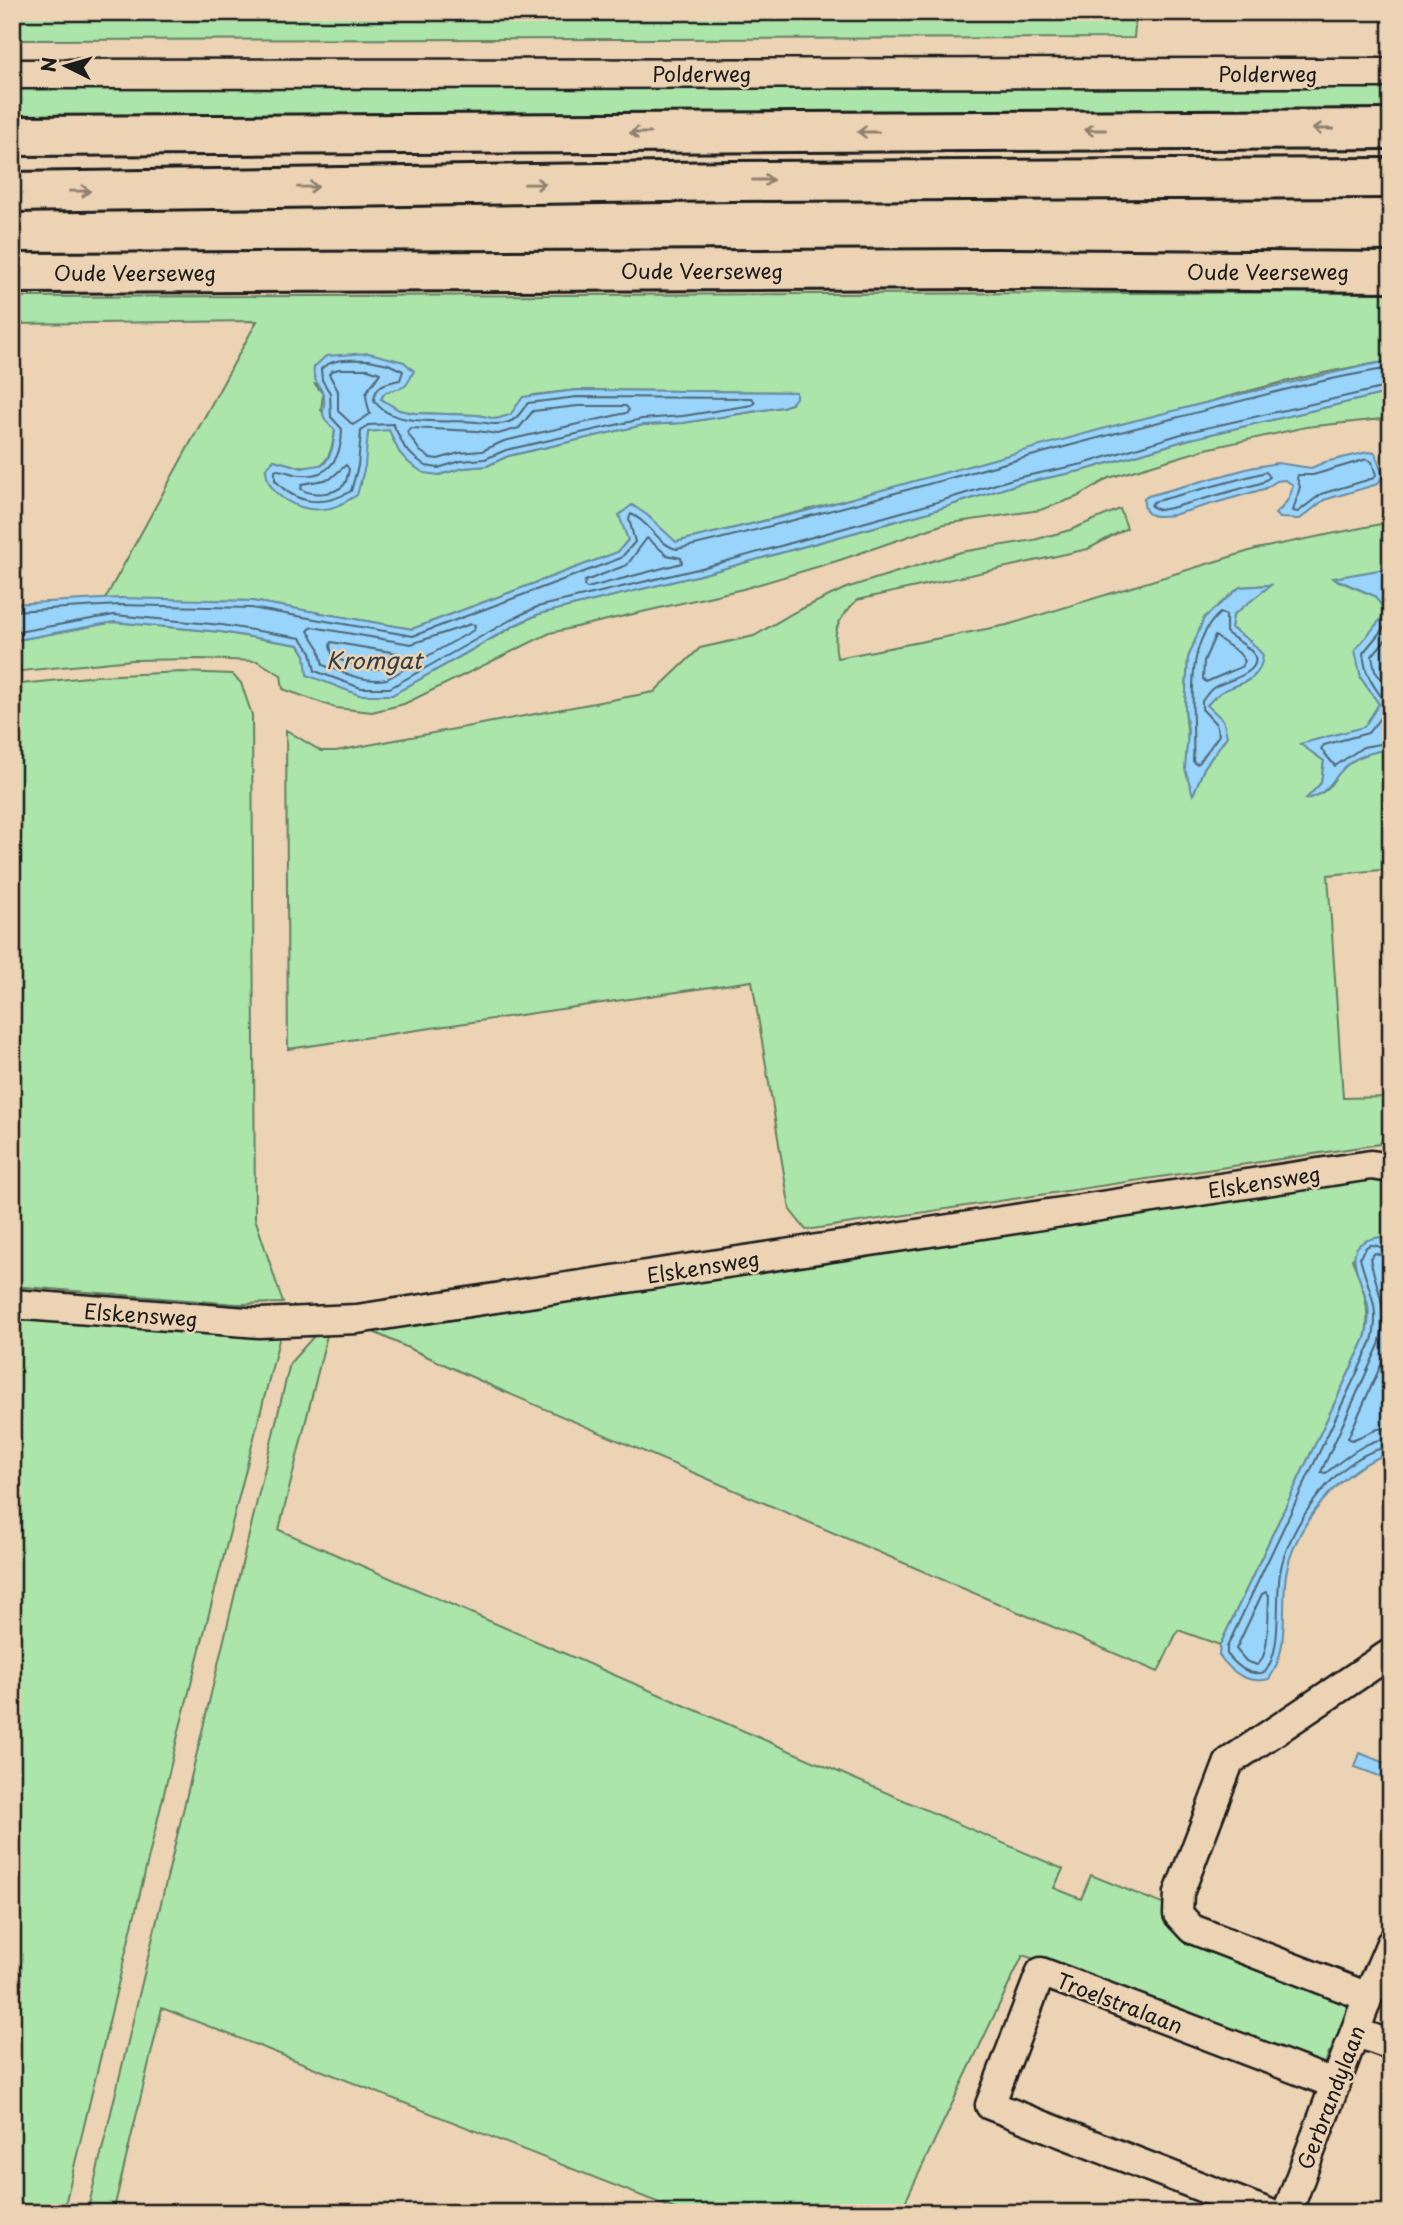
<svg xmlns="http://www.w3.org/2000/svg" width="1403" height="2225" viewBox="0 0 1403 2225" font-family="'Playpen Sans',sans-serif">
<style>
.green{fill:#abe5a9;stroke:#648062;stroke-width:2;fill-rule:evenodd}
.water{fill:#99d4fa;stroke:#678aa1;stroke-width:2}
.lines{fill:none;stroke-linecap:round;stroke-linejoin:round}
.shore{stroke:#4e6675;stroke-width:2}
.street-casing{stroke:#1c1c1c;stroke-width:33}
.secondary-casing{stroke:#1c1c1c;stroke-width:44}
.highway-casing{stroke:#1c1c1c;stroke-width:44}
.street{stroke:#ebd3b3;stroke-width:28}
.secondary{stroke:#ebd3b3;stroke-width:38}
.highway{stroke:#ebd3b3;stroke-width:38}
.oneway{stroke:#8e816f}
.labels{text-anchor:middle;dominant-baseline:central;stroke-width:5;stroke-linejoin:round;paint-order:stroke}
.street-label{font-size:21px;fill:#1c1c1c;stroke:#ebd3b3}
.water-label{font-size:23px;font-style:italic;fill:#354148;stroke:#ebd3b3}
</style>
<rect width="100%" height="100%" fill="#ebd3b3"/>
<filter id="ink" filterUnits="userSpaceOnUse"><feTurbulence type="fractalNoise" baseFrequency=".0143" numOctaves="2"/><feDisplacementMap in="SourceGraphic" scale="14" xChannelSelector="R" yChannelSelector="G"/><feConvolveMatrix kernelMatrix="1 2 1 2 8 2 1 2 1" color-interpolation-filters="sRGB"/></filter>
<g filter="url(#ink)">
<path class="green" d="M 12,12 L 1136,12 L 1134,38 L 12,40 Z
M 1391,69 L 1391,111 L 858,111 L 801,115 L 12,116 L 12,72 Z
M 1391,292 L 1391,361 C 1297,374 1203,404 1112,429 C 967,468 822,508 675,542 L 647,515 L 620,515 L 628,540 L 618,552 L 412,629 L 252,601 L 105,599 L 257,321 L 12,324 L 12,297 ZM 315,384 L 400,388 C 391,389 384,390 381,399 L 399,410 L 414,413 L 478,415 L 496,419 L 510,415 L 534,395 L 577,390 L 796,392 L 792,404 L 782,407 L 683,423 L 643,425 L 508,456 L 487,466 L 463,468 L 439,475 L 393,440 L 389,429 L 368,432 L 361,484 L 266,469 L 274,460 C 313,471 329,477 335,430 L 321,410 L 323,394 Z
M 1391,392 L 1391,418 L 1306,427 L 1206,449 L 1109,478 L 1077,497 L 1040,510 L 944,524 L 840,560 L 743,589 L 550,633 L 404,704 L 372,712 L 336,708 L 283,689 L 281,675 L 257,661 L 200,659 L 132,660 L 12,672 L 12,641 L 114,622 L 221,632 L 299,645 L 305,655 L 392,695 L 518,624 L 539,614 L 700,575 L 929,512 L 1018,484 L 1085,470 L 1190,439 Z
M 1120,509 L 1127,528 L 1088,549 L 857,600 C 837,620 832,630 837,658 L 1007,625 L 1256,549 L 1391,522 L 1391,568 L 1334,579 L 1375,596 L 1387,613 L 1361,678 L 1379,704 L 1365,727 L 1301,744 L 1324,761 L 1321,783 L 1307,798 C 1334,791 1327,785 1344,767 C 1357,755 1374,752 1391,748 L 1391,869 L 1328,875 L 1343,1098 L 1391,1097 L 1391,1120 L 1380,1144 L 806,1230 L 790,1210 L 752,981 L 288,1049 L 286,730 L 321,751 L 336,751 L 654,692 L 700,648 L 754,636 L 793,613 L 846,588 L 961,552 L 1034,540 L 1070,530 ZM 1270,585 L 1233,615 L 1231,628 L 1250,641 L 1262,655 C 1260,685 1240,681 1219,693 C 1215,696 1211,701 1207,705 L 1227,736 L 1204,768 L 1193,794 L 1185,708 L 1188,658 L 1204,618 L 1240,587 Z
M 182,672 L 232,674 L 241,683 L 252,715 L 255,1218 L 283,1303 L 237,1304 L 12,1286 L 12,685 L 97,676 Z
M 1377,1168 L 1391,1193 L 1391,1245 L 1382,1237 L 1352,1259 C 1363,1286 1372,1310 1365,1339 L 1220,1645 L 1178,1630 L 1158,1672 L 496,1388 L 369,1330 L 428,1324 L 1131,1214 L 1246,1199 Z
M 12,1317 L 204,1333 L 280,1336 L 179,1731 L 63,2213 L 12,2213 Z
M 327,1335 L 279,1530 L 1063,1869 L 1054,1888 L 1081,1899 L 1091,1875 L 1361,1985 L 1334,2053 L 1329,2052 L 1324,2067 L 1023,1955 L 900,2213 L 685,2213 L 162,2008 L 113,2213 L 87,2213 L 290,1363 L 314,1336 Z"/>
<path class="water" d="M 369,353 L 404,362 L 414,371 C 411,376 409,383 405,386 C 395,393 386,386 381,399 L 399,410 L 414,413 L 478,415 L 496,419 L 510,415 L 523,397 L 577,390 L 796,392 L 796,398 L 791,404 L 782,407 L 683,423 L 643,425 L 508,456 L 487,466 L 463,468 L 439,475 L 424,473 L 409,463 L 399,452 L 389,430 L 368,432 L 365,466 L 357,495 C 347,501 336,508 325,509 C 300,512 267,497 266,469 L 274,460 L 302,468 L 324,464 C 332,454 334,443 335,430 C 313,410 329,411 323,394 C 319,384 312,380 314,367 L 326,356 Z
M 1391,361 L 1391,392 L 1190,439 L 1085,470 L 1018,484 L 929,512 L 700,575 L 539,614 L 517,624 L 392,695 L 359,695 L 307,675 L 305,655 L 299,645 L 221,632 L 114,622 L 12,641 L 12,604 L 120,598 L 252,601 L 412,629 L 618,552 L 628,540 L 619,515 L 632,505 L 647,515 L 676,542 L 806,511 L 1113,426 L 1237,395 L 1368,365 Z
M 1368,452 L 1375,453 L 1383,476 L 1378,484 L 1324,500 L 1300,519 L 1280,518 L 1275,514 C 1285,506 1290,498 1293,485 L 1285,480 L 1277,481 L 1264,489 L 1173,515 C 1158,517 1142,519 1144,499 L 1148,496 L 1250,468 L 1277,463 L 1311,468 L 1325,462 Z
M 1391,568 L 1391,748 C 1374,752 1356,755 1344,768 C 1327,785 1331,791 1305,800 L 1321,783 L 1324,761 L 1300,744 L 1364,727 L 1379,704 L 1361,678 L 1355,650 L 1386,613 L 1375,596 L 1333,578 Z
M 1271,585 L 1233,615 L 1231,628 L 1250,641 L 1263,655 C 1260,684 1240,681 1220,693 C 1215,696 1211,701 1207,705 L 1223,720 L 1227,736 L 1204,768 L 1193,795 L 1185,769 L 1188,731 L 1185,708 L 1188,658 L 1204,618 L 1240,587 Z
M 1382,1237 L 1391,1245 L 1391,1453 C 1342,1467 1295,1524 1286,1574 C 1281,1609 1290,1649 1269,1679 C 1247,1684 1232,1673 1219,1655 L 1220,1645 L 1365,1339 C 1368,1328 1370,1317 1368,1305 C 1362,1277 1334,1241 1382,1237 Z
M 1360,1753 L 1387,1764 L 1382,1777 L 1355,1767 Z"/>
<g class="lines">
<path class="shore" d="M 369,360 L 388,364 L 403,371 L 400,380 C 387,383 375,384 374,400 C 391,429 449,419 477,422 C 489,423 497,426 509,422 C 518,419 522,410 528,403 L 577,397 L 752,398 L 755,402 L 752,405 L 683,416 L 642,419 L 506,450 L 485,459 L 461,461 L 438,468 L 426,466 L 414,457 L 405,448 L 393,424 L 368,425 L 361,431 L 358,466 L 351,491 C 324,507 296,505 275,480 L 275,470 C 284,469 292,475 301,475 C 331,478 342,455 342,429 L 331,417 L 330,393 L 322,380 L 321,369 C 333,357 352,360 369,360 Z
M 339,369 L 368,369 L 380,373 C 367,395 362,385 370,414 L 353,425 L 338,411 L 338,391 L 329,374 L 332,371 Z
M 578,406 L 626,406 L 629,410 L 626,413 L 504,441 L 482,451 L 459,453 L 438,459 L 430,458 L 420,451 L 407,432 L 410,428 L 477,431 L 498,434 L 519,428 L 533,411 Z
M 1367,459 L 1372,462 L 1376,475 L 1374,478 L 1321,494 L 1298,512 L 1293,511 L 1300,487 L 1297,478 L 1298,475 L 1313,475 Z
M 346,465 L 349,469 C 348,474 347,481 344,485 C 334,495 311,496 301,489 L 302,484 L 330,479 Z
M 1266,472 L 1270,477 L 1261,483 L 1171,508 L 1159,510 L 1151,506 L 1153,502 Z
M 647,538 L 667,555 L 681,558 L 682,563 L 587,588 L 584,586 L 585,581 L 627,565 Z
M 12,611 L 120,605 L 251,608 L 413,636 L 621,558 L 635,542 L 629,519 L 631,514 C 649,521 659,546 677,549 C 846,510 1011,459 1179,417 C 1249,399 1320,379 1391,368
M 1220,613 L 1226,615 L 1226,632 C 1233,639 1252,647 1255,657 C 1260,675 1223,681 1213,688 C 1209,691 1205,697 1202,701 L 1202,709 L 1216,724 L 1219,735 L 1199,763 L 1196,764 L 1193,761 C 1196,714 1181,647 1220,613 Z
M 1391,619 L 1363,653 C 1364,660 1365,669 1368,675 C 1382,706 1398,698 1368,733 L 1324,745 L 1321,749 L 1335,766 L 1363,747 L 1391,742
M 471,624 L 475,625 L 474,630 L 387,679 C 364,683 344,673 323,665 L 319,648 L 308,631 L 312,627 L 411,644 Z
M 12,633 L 114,615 L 222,625 L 301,638 L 311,652 L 315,671 L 361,688 L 390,688 L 514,618 L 537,607 L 698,569 L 927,505 L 1016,478 L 1083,464 L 1188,432 L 1391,386
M 1391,633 L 1372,656 L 1375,671 L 1391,693
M 1215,636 L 1239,653 L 1245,661 L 1241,667 L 1206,682 L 1203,679 L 1204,661 Z
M 331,642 L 397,653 L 400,657 C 377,679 359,667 333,657 L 330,646 Z
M 1391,1250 C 1377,1248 1368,1236 1360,1258 C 1368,1291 1381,1304 1372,1341 L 1227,1647 L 1227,1654 C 1237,1666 1249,1677 1265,1672 C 1283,1649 1275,1602 1280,1573 C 1287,1527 1341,1450 1391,1447
M 1391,1258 L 1375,1253 L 1370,1258 C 1377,1293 1390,1306 1379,1345 L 1321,1472 L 1326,1473 C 1345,1458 1366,1439 1391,1438
M 1391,1343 L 1348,1438 L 1352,1440 L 1378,1429 L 1391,1427
M 1266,1592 L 1269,1595 C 1268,1612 1270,1657 1257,1665 L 1246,1661 L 1236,1649 L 1262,1594 Z"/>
<defs>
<path id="street" d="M 12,74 L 1391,73
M 12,1304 L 259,1323 L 357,1319 L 1371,1165 L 1391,1168
M 1368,1997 L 1192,1929 L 1178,1914 L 1179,1893 L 1229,1762 L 1391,1653
M 1355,2032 L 1391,2045
M 1268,2213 L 990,2105 L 1041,1972 L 1335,2084
M 1287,2213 L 1368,1997 L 1391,1943"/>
<path id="secondary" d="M 12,273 L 996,269 L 1391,272"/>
<path id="highway" d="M 12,136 L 1391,129
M 12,192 L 734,181 L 1391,178"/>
</defs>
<use href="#street" class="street-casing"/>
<use href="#secondary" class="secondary-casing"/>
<use href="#highway" class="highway-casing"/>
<use href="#street" class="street"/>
<use href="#secondary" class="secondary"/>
<use href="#highway" class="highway"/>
</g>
<defs><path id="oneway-shaft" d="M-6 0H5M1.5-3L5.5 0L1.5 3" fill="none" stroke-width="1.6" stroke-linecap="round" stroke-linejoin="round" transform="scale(1.75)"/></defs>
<g class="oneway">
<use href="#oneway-shaft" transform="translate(1323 129) rotate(180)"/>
<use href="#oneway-shaft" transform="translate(1095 130) rotate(180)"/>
<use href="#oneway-shaft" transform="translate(868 132) rotate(180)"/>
<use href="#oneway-shaft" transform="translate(640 133) rotate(180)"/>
<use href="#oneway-shaft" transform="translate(763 180)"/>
<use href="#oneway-shaft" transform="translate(535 184) rotate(-1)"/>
<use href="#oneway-shaft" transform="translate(308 187) rotate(-1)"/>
<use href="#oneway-shaft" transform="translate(80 191) rotate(-1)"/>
</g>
</g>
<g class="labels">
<g class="street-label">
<text x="702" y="73">Polderweg</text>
<text x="1268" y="73">Polderweg</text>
<text x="702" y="270">Oude Veerseweg</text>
<text x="1268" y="271">Oude Veerseweg</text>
<text x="135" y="272">Oude Veerseweg</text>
<text transform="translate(1264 1181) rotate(-9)">Elskensweg</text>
<text transform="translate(703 1266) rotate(-9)">Elskensweg</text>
<text transform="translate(141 1314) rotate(4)">Elskensweg</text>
<text transform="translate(1120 2002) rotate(21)">Troelstralaan</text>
<text transform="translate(1330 2097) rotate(-69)">Gerbrandylaan</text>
</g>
<g class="water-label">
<text x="374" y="659">Kromgat</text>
</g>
</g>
<rect width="1403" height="2225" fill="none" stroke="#ebd3b3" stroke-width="42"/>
<rect x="21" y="21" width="1361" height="2183" fill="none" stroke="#1c1c1c" stroke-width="2.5" filter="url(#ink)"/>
<g transform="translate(66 66) rotate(275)" stroke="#ebd3b3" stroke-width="5" paint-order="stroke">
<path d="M0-5L12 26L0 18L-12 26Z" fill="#1c1c1c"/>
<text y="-10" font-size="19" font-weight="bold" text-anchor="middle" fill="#1c1c1c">N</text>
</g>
</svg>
